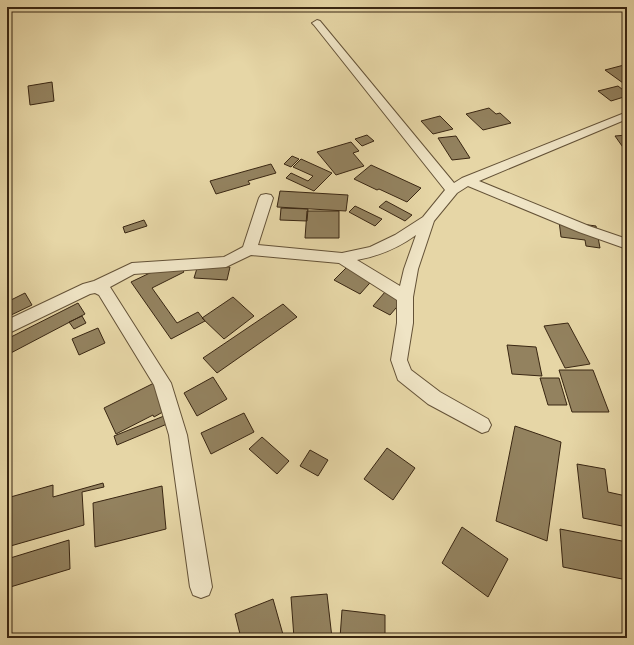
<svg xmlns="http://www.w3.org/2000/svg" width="634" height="645" viewBox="0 0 634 645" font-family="'IM FELL English',serif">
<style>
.building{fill:#93825f;stroke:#392612}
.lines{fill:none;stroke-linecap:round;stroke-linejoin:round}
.minor-casing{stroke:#645237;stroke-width:2}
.minor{fill:#efe4c5;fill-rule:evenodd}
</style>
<rect width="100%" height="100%" fill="#e6d6a6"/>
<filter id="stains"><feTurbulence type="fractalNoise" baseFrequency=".005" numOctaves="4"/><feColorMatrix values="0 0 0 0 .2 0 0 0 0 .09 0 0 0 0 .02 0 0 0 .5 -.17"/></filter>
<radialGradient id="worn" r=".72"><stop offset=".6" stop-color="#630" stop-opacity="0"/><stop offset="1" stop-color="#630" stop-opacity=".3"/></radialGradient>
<path class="building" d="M 624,65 L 627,67 L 627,82 L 623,83 L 605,70 Z
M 52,82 L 54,101 L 30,105 L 28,86 Z
M 618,86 L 627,93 L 627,96 L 611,101 L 598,91 Z
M 489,108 L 496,114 L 500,113 L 511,123 L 483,130 L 466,114 Z
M 440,116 L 453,129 L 433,134 L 421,121 Z
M 367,135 L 374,141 L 362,146 L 355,139 Z
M 627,135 L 627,153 L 615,136 Z
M 456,136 L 470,158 L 452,160 L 438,138 Z
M 351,142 L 359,151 L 353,153 L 364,166 L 336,175 L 317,152 Z
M 292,156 L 299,159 L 291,167 L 284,164 Z
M 301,159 L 332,173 L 314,191 L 286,178 L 291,173 L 308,181 L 313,176 L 293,167 Z
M 271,164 L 276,173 L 248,181 L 250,184 L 216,194 L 210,181 Z
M 371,165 L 421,188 L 407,202 L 379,189 L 377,190 L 354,179 Z
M 280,191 L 348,195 L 346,211 L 277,207 Z
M 386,201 L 412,215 L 405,221 L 379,207 Z
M 355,206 L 382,219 L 375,226 L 349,212 Z
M 281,208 L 308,209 L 307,221 L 280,220 Z
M 307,211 L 339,211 L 339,238 L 305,238 Z
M 144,220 L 147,226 L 125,233 L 123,227 Z
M 559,221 L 596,226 L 600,248 L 586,246 L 585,240 L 561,237 Z
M 175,261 L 184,272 L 152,288 L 177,323 L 198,312 L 205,321 L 171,339 L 131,282 Z
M 352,262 L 377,275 L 360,294 L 334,280 Z
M 198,265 L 230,267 L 227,280 L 194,278 Z
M 385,292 L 402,301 L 390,315 L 373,306 Z
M 25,293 L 32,305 L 7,317 L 7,302 Z
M 233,297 L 254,316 L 224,339 L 202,318 Z
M 78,303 L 85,314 L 7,355 L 7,339 Z
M 283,304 L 297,317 L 217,373 L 203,358 Z
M 82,316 L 86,323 L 74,329 L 69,322 Z
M 568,323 L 590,364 L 565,368 L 544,326 Z
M 98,328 L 105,343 L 79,355 L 72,339 Z
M 507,345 L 536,347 L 542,376 L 512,374 Z
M 559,370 L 593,370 L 609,412 L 572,412 Z
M 213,377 L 227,399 L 197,416 L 184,393 Z
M 540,378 L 559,378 L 567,405 L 548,405 Z
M 154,383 L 168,409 L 154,417 L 153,415 L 116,434 L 104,408 Z
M 244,413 L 254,432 L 211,454 L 201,433 Z
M 164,416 L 167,424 L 117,445 L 114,436 Z
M 515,426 L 561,442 L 547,541 L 496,521 Z
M 262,437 L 289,461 L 277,474 L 249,449 Z
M 387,448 L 415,468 L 393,500 L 364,479 Z
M 310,450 L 328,460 L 318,476 L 300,466 Z
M 577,464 L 605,469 L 608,492 L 626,496 L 627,527 L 583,518 Z
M 103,483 L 104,487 L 82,492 L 84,525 L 7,547 L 7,498 L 53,485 L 53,497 Z
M 162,486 L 166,529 L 95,547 L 93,503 Z
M 462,527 L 508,559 L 488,597 L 442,563 Z
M 560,529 L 627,542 L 627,580 L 563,567 Z
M 69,540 L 70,569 L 7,588 L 7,559 Z
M 327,594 L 332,638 L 294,638 L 291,597 Z
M 273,599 L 284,638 L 241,638 L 235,614 Z
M 342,610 L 385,615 L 385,638 L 340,638 Z"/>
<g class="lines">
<defs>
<path id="minor" d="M 317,20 L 320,21 L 454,183 L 462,178 L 627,112 L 627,119 L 479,181 L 589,226 L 627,239 L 627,249 L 579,232 L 468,186 L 457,193 L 434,221 L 418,269 L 413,297 L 413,323 L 407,360 L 411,370 L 440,392 L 488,419 L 491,425 L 488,431 L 482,433 L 428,404 L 398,380 L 391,360 L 397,323 L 397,300 L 339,263 L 251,255 L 226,267 L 134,274 L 110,287 L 171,383 L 187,435 L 212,587 L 209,595 L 201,598 L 193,595 L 190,587 L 169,435 L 154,385 L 99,295 L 95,293 L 90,294 L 7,334 L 7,320 L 83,284 L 94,281 L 132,263 L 224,257 L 243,247 L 259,198 L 261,195 L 266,194 L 271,195 L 273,198 L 258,245 L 342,253 L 370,247 L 395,235 L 423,217 L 445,190 L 314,25 L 312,23 ZM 416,235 L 404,269 L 400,286 L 357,260 C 379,256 398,248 416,235 Z"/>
</defs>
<use href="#minor" class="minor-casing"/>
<use href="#minor" class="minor"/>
</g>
<rect width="634" height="645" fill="none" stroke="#e6d6a6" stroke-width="24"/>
<rect x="8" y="8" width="618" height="629" fill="none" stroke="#392612" stroke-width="2"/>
<rect x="12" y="12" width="610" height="621" fill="none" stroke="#392612"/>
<rect width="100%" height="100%" filter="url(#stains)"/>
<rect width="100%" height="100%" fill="url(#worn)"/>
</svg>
